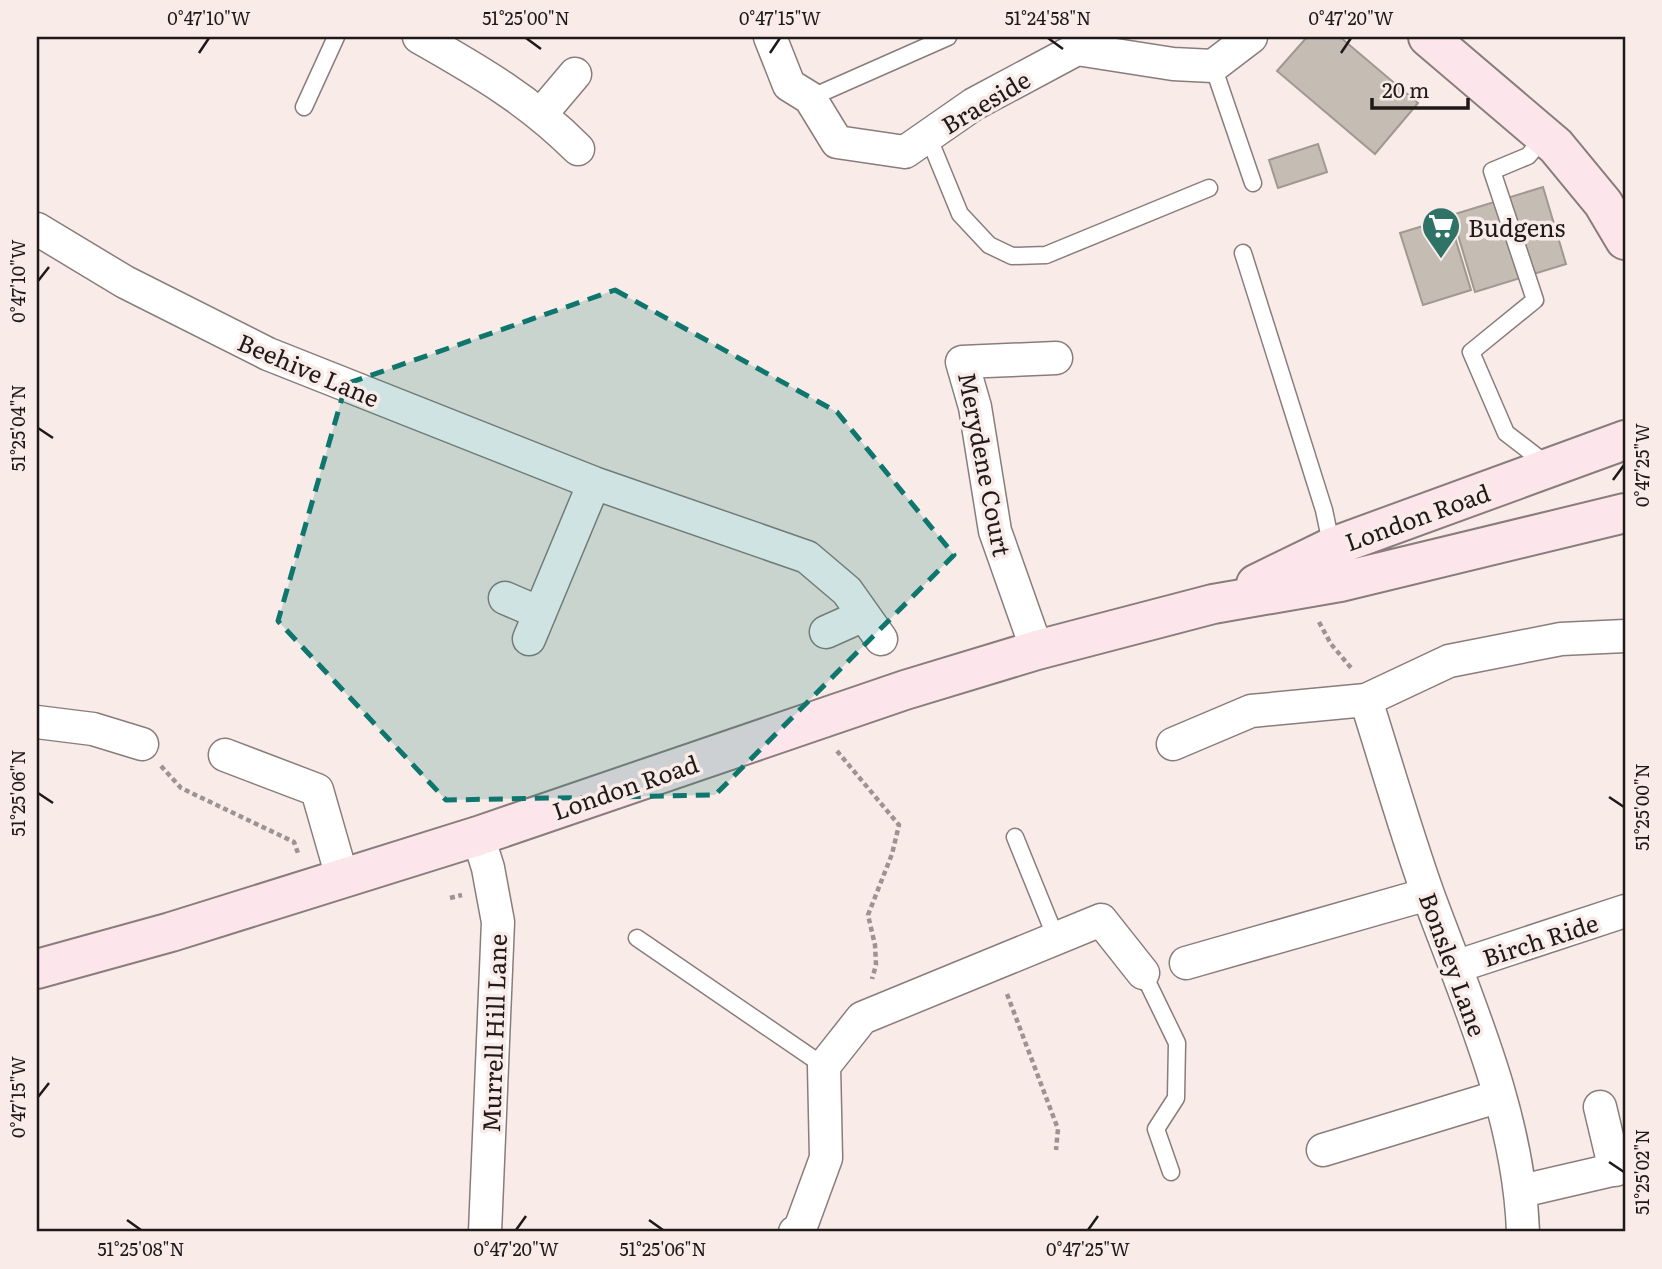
<svg xmlns="http://www.w3.org/2000/svg" width="1662" height="1269" viewBox="0 0 1662 1269" font-family="Literata,serif">
<style>
.building{fill:#c5bcb4;stroke:#a19890;stroke-width:2}
.lines{fill:none;stroke-linecap:round;stroke-linejoin:round}
.lane-casing{stroke:#897d7b;stroke-width:19}
.street-casing{stroke:#897d7b;stroke-width:35}
.secondary-casing{stroke:#897d7b;stroke-width:42}
.path{stroke:#9d9391;stroke-width:4.5;stroke-dasharray:5 3.5;stroke-linecap:butt}
.lane{stroke:#fff;stroke-width:16}
.street{stroke:#fff;stroke-width:32}
.secondary{stroke:#fde6eb;stroke-width:38}
.marked{fill:#0f766e;fill-opacity:0.2;stroke:#0f766e;stroke-width:5;stroke-dasharray:14 9;stroke-linejoin:round}
.ticks{fill:none;stroke:#1f1a19;stroke-width:2.5}
.labels{text-anchor:middle;dominant-baseline:central;stroke-width:7;stroke-linejoin:round;paint-order:stroke}
.street-label{font-size:24px;fill:#1f1a19;stroke:#f9ebe8}
.poi-label{font-size:24px;fill:#1f1a19;stroke:#f9ebe8;text-anchor:start}
.neatline{fill:none;stroke:#1f1a19;stroke-width:2.5}
.ticks-label{font-size:18px;text-anchor:middle;fill:#1f1a19}
</style>
<rect width="100%" height="100%" fill="#f9ebe8"/>
<path class="building" d="M 1307,37 L 1340,37 L 1418,103 L 1375,154 L 1277,71 Z
M 1318,144 L 1327,172 L 1278,188 L 1269,160 Z
M 1543,187 L 1566,264 L 1475,292 L 1452,215 Z
M 1449,218 L 1471,290 L 1423,305 L 1400,233 Z"/>
<g class="lines">
<defs>
<path id="lane" d="M 1213,66 L 1253,183
M 810,98 L 948,37
M 304,107 L 336,37
M 928,136 L 960,214 L 989,245 L 1012,256 L 1046,255 L 1209,188
M 1545,136 L 1528,156 L 1492,171 L 1535,300 L 1471,352 L 1506,433 L 1549,466
M 1243,253 L 1324,510 L 1332,548
M 1015,837 L 1056,938
M 637,938 L 824,1066
M 1143,973 L 1177,1043 L 1176,1098 L 1156,1129 L 1171,1172"/>
<path id="street" d="M 419,37 C 479,71 529,100 578,149
M 770,37 L 789,85 L 810,98 L 837,142 L 905,152 L 974,104 L 1077,49 L 1173,64 L 1213,66 L 1251,37
M 542,113 L 575,74
M 37,229 L 125,282 L 268,354 L 594,483 L 807,557 L 847,591 L 881,639
M 505,598 L 540,613
M 826,632 L 864,615
M 529,639 L 594,483
M 1037,650 L 995,531 L 975,407 L 962,362 L 1056,358
M 1366,700 C 1387,766 1406,833 1429,897 C 1469,1005 1519,1116 1523,1232
M 37,722 L 93,729 L 142,744
M 1173,744 L 1251,711 L 1366,700 L 1449,661 L 1561,639 L 1625,636
M 225,755 L 317,790 L 342,877
M 478,836 L 488,868 L 498,922 L 485,1232
M 1186,963 L 1428,894
M 1455,967 L 1625,911
M 1600,1107 L 1615,1170
M 1323,1150 L 1500,1096
M 1522,1191 L 1625,1167
M 795,1232 L 800,1229 L 826,1158 L 824,1066 L 862,1018 L 1101,920 L 1143,973"/>
<path id="secondary" d="M 1428,37 L 1556,146 L 1603,203 L 1625,240
M 1256,584 L 1332,547 L 1625,440
M 37,969 L 171,932 L 478,836 L 905,690 L 1037,650 L 1213,604 L 1340,582 L 1625,513"/>
</defs>
<use href="#lane" class="lane-casing"/>
<use href="#street" class="street-casing"/>
<use href="#secondary" class="secondary-casing"/>
<path class="path" d="M 1319,622 L 1331,644 L 1352,669
M 837,751 L 899,825 L 892,854 L 868,915 L 875,945 L 876,965 L 872,979
M 161,766 L 181,788 L 294,842 L 299,856
M 450,898 L 462,895
M 1007,994 L 1058,1129 L 1056,1150"/>
<use href="#lane" class="lane"/>
<use href="#street" class="street"/>
<use href="#secondary" class="secondary"/>
</g>
<path class="marked" d="M 615,290 L 837,412 L 954,555 L 715,795 L 446,800 L 278,621 L 346,384 Z"/>
<path class="ticks" d="M 526,38 L 541,49M 1048,38 L 1063,49M 199,53 L 209,38M 770,53 L 780,38M 1341,53 L 1351,38M 38,281 L 49,267M 38,428 L 53,438M 1613,480 L 1624,465M 38,793 L 53,803M 1609,797 L 1624,807M 38,1097 L 49,1083M 1609,1162 L 1624,1172M 127,1220 L 141,1230M 649,1220 L 663,1230M 516,1230 L 526,1216M 1088,1230 L 1098,1216"/>
<defs>
<symbol id="supermarket-pin" viewBox="-11 -11 22 30"><path d="M0 17L-7.5 6A9.5 9.5 0 1 1 7.5 6Z" fill="#2f7367" stroke="#f9ebe8"/><path d="M-6-5.5h2.5l.6 2H6L4.5 2H-2.5L-4.4-4H-6ZM-1.5 3.2a1.3 1.3 0 1 0 .1 0ZM3 3.2a1.3 1.3 0 1 0 .1 0Z" fill="#fff"/></symbol>
</defs>
<g fill-rule="evenodd">
<use href="#supermarket-pin" x="1419" y="204" width="44" height="60"/>
</g>
<g class="labels">
<g class="street-label">
<text transform="translate(985 101) rotate(-31)">Braeside</text>
<text transform="translate(309 369) rotate(23)">Beehive Lane</text>
<text transform="translate(986 464) rotate(79)">Merydene Court</text>
<text transform="translate(1417 516) rotate(-20)">London Road</text>
<text transform="translate(625 786) rotate(-19)">London Road</text>
<text transform="translate(1540 939) rotate(-18)">Birch Ride</text>
<text transform="translate(1454 964) rotate(70)">Bonsley Lane</text>
<text transform="translate(493 1033) rotate(-88)">Murrell Hill Lane</text>
</g>
<g class="poi-label">
<text x="1468" y="226">Budgens</text>
</g>
</g>
<rect width="1662" height="1269" fill="none" stroke="#f9ebe8" stroke-width="77"/>
<path d="M1372 98v10h96v-10" fill="none" stroke="#1f1a19" stroke-width="3.5"/>
<text x="1382" y="98" font-size="21" fill="#1f1a19" stroke="#f9ebe8" stroke-width="5" paint-order="stroke">20 m</text>
<rect x="38" y="38" width="1586" height="1192" class="neatline"/>
<g class="ticks-label">
<text x="209" y="25">0°47'10"W</text>
<text x="526" y="25">51°25'00"N</text>
<text x="780" y="25">0°47'15"W</text>
<text x="1048" y="25">51°24'58"N</text>
<text x="1351" y="25">0°47'20"W</text>
<text transform="translate(19 281) rotate(-90)" y="6">0°47'10"W</text>
<text transform="translate(19 428) rotate(-90)" y="6">51°25'04"N</text>
<text transform="translate(1643 465) rotate(-90)" y="6">0°47'25"W</text>
<text transform="translate(19 793) rotate(-90)" y="6">51°25'06"N</text>
<text transform="translate(1643 807) rotate(-90)" y="6">51°25'00"N</text>
<text transform="translate(19 1097) rotate(-90)" y="6">0°47'15"W</text>
<text transform="translate(1643 1172) rotate(-90)" y="6">51°25'02"N</text>
<text x="141" y="1256">51°25'08"N</text>
<text x="516" y="1256">0°47'20"W</text>
<text x="663" y="1256">51°25'06"N</text>
<text x="1088" y="1256">0°47'25"W</text>
</g>
</svg>
